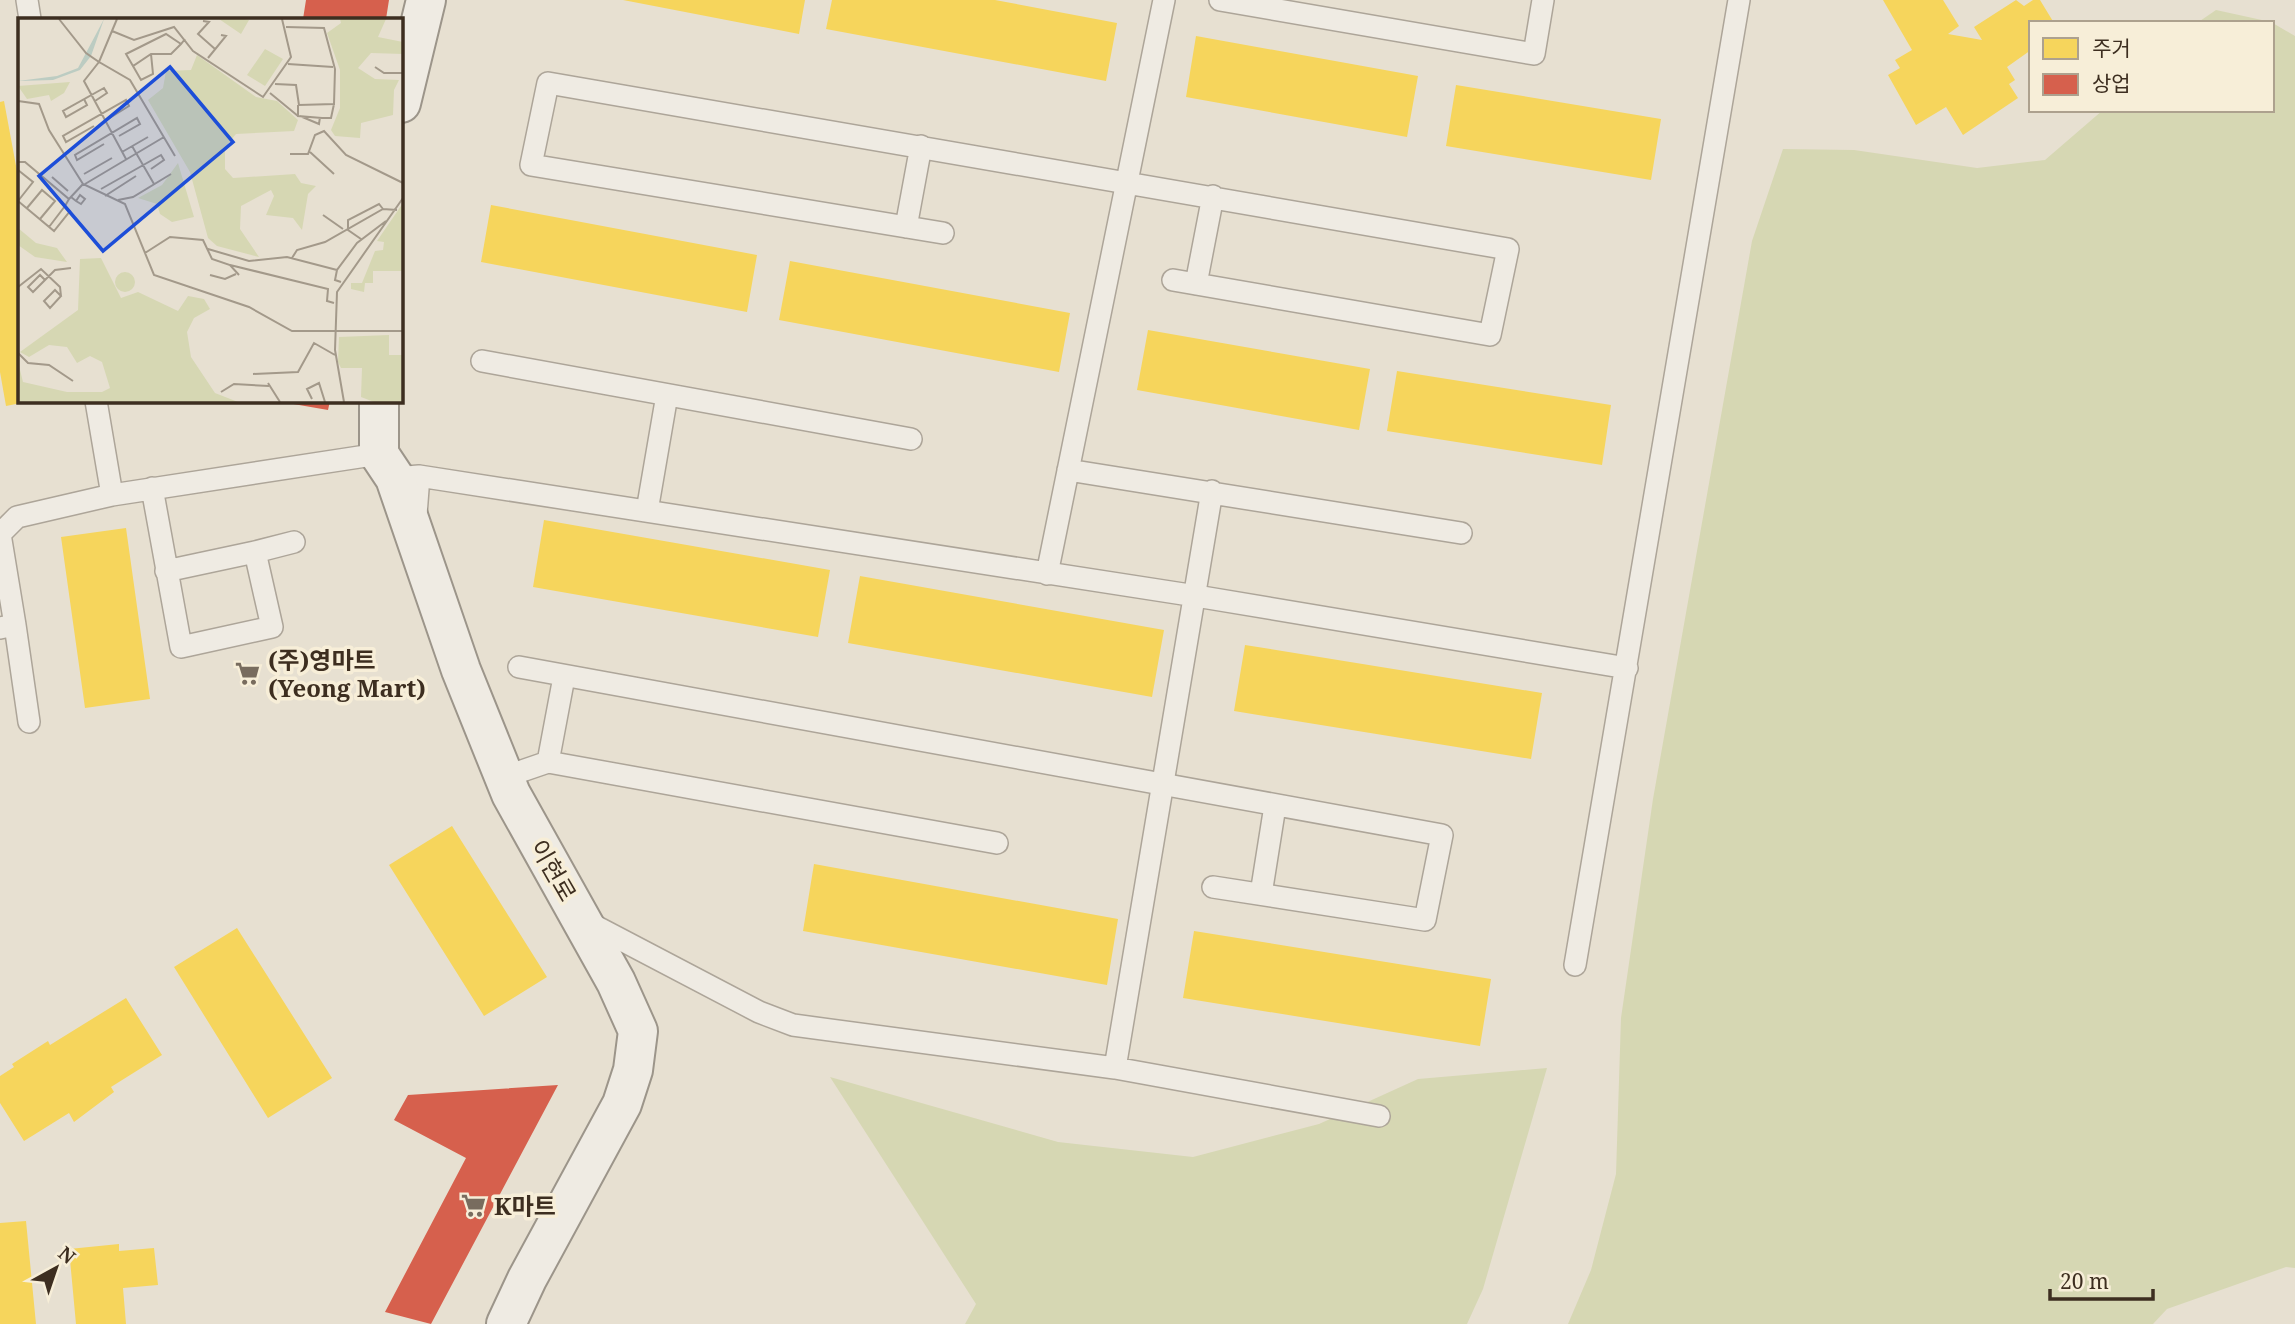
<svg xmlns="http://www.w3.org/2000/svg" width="2295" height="1324" viewBox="0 0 2295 1324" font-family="'Noto Serif','Noto Sans KR',serif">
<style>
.green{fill:#d6d7b3}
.homes{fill:#f6d55c}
.shops{fill:#d6604d}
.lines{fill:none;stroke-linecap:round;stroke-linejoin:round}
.lane-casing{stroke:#ada599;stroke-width:24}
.secondary-casing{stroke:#9c958a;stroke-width:42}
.lane{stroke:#efebe3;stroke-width:21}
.secondary{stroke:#efebe3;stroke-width:38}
.labels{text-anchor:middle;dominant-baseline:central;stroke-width:7;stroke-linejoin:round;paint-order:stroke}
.poi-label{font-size:24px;font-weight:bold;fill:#3d2e20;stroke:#f7eed8;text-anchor:start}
.street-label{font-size:24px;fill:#3d2e20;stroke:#f7eed8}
.inset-road{fill:none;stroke:#a3998a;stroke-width:2}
.view{fill:#1d4ed8;fill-opacity:0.15;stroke:#1d4ed8;stroke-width:3.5}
.inset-edge{fill:none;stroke:#3d2e20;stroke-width:3.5}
</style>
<rect width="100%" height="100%" fill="#e7e0d1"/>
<path class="green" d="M 2216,10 L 2271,22 L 2295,36 L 2295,1268 L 2286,1267 L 2167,1309 L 2153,1324 L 1568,1324 L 1591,1270 L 1616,1174 L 1621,1018 L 1653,799 L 1752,241 L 1783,149 L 1854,150 L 1977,168 L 2045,160 L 2103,110 L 2272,110 L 2272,23 L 2197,23 Z
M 1547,1068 L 1483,1289 L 1467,1324 L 965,1324 L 976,1304 L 830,1077 L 1058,1142 L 1193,1157 L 1319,1124 L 1418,1079 Z"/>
<path class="homes" d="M 623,0 L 805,0 L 799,34 Z
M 832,0 L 995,0 L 1117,23 L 1106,81 L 826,29 Z
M 1883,0 L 1943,0 L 1959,26 L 1948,34 L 1982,40 L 1974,27 L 2016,0 L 2024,6 L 2033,0 L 2040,0 L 2054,23 L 2031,23 L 2031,50 L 2007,67 L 2015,80 L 2009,84 L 2018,98 L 1963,135 L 1946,107 L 1916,125 L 1888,75 L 1900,68 L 1895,60 L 1912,50 Z
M 1196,36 L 1418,76 L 1407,137 L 1186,97 Z
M 1456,85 L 1661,119 L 1651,180 L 1446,146 Z
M 4,101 L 19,182 L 19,401 L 26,402 L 6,406 L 0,372 L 0,102 Z
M 491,205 L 757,255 L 747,312 L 481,262 Z
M 790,261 L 1070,313 L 1059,372 L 779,320 Z
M 1148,330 L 1370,369 L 1359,430 L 1137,390 Z
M 1397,371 L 1611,405 L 1602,465 L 1387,431 Z
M 544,520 L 830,570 L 818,637 L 533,587 Z
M 126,528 L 150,699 L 85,708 L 61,537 Z
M 860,576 L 1164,630 L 1152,697 L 848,643 Z
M 1245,645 L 1542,693 L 1531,759 L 1234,711 Z
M 452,826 L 547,977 L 484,1016 L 389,865 Z
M 814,864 L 1118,919 L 1107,985 L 803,931 Z
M 237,928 L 332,1078 L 268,1118 L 174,967 Z
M 1194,931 L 1491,979 L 1480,1046 L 1183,998 Z
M 126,998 L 162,1055 L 111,1087 L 114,1092 L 74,1122 L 69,1113 L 24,1141 L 0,1103 L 0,1076 L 14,1067 L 12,1064 L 48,1041 L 50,1045 Z
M 26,1221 L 36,1324 L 0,1324 L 0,1223 Z
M 119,1244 L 119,1251 L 154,1248 L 158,1285 L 123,1288 L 126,1324 L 76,1324 L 69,1249 Z"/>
<path class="shops" d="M 306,0 L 389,0 L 386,19 L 303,19 Z
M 276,401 L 330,401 L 328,410 Z
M 558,1085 L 431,1324 L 385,1312 L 466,1158 L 394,1120 L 408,1095 Z"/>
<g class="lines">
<defs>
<path id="lane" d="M 27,0 L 30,19
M 1220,0 L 1534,54 L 1543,0
M 906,227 L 921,146
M 943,233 L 531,165 L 548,83 L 1508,249 L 1490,335 L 1173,280
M 1196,284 L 1213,196
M 482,361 L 911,439
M 96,401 L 112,495 L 379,454
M 1068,470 L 1461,533
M 407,477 L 419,476 L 1196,596 L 1627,668
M 152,488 L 181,647 L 272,627 L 255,552 L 166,571
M 647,511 L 667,395
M 416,515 L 419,476
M 255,552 L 294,542
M 1047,574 L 1164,0
M 15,625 L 29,722
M 0,628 L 15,625 L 0,534 L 17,517 L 112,495
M 519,667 L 1442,835 L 1425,920 L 1213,887
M 548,762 L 564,677
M 513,774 L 548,762 L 997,843
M 1261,894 L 1275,806
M 589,919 L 593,925 L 759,1012 L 793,1025 L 1115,1068 L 1379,1116
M 1575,965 L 1739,0
M 1115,1068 L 1212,491"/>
<path id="secondary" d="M 401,103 L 426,0
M 379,401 L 379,454 L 395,478 L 461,670 L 511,794 L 616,982 L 638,1031 L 633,1070 L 622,1104 L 527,1279 L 506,1324"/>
</defs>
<use href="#lane" class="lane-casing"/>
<use href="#secondary" class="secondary-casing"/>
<use href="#lane" class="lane"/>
<use href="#secondary" class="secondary"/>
</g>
<defs>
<symbol id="supermarket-bare" viewBox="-9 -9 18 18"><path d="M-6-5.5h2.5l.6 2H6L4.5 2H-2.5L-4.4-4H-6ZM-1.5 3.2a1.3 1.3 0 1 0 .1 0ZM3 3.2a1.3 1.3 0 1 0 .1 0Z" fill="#786c5e" stroke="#f7eed8" stroke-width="2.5" paint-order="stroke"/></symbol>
</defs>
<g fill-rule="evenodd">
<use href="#supermarket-bare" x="230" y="656" width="35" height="35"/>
<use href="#supermarket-bare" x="456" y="1188" width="35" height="35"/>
</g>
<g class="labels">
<g class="poi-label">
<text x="268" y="659">(주)영마트<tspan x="268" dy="28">(Yeong Mart)</tspan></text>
<text x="494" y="1205">K마트</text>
</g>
<g class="street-label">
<text transform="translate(554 870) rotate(60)">이현로</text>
</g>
</g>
<g transform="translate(18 18)">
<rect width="385" height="385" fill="#e7e0d1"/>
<path d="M 201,1 L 227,1 L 231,2 L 223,16 ZM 322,1 L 368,1 L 360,19 L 385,24 L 385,36 L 353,35 L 340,50 L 357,61 L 381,62 L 376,72 L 375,97 L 343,105 L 342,120 L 317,118 L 313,112 L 322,90 L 322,52 L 309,15 L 323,5 ZM 247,31 L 265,41 L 247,68 L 229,57 ZM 179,37 L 238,79 L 259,83 L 280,102 L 276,113 L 218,116 L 207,129 L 207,151 L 215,160 L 277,156 L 283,165 L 298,168 L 290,176 L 284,212 L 275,200 L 248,197 L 256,178 L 253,172 L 223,188 L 222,211 L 241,239 L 199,228 L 190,220 L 172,154 L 130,82 L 145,70 L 148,53 L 173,52 ZM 52,64 L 46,75 L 33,83 L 31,77 L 9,81 L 0,68 ZM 160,145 L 176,199 L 154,204 L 142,196 L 139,186 L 120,180 L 144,167 ZM 385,185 L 385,253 L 355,253 L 355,265 L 347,265 L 346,274 L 333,271 L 333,265 L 344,265 L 357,233 L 365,232 L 366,224 L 359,223 ZM 0,210 L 18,225 L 39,230 L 49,244 L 17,239 L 0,227 ZM 83,240 L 103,280 L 120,274 L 160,293 L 170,278 L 186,281 L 192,291 L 176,300 L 169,314 L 173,339 L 197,375 L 220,384 L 0,384 L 0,344 L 5,364 L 49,374 L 84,374 L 92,370 L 84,344 L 72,338 L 59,345 L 49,329 L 31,327 L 11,339 L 2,334 L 60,292 L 62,241 ZM97 264a10 10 0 1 1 20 0a10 10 0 1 1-20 0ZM 371,317 L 371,337 L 384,337 L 385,318 L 385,384 L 356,384 L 343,379 L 344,350 L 323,350 L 320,344 L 321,319 Z" fill="#d6d7b3"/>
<path d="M 86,1 L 73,38 L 62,52 L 35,62 L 0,63 L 39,58 L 60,50 Z" fill="#bcccc2"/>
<path class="inset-road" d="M 41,1 L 68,35 L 81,44 L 99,1M 185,3 L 191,4 L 180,16 L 197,31M 94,13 L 116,22 L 156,9 L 175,33 L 245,79 L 273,39 L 264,1M 163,26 L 148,16 L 108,36 L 115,48 L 133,36 L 153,36 L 163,26 L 167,21M 190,40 L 208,18 L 203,17M 270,46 L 315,49M 115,48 L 123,62 L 135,56 L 133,36M 357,49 L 366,55 L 385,55M 257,66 L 278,67 L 281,87 L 316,86 L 317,51 L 306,10 L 268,9M 252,75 L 280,98M 66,81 L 69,87 L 48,99 L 45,93 L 86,70 L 89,75 L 77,83M 0,83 L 21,86 L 31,112 L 65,166 L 107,186 L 136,257 L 231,289 L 274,313 L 385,313M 280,87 L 280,98 L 304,100 L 313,100 L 316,86M 282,98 L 301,106 L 302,99M 76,108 L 48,124 L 45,118 L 108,82 L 111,88 L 90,101M 86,126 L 59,142 L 57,137 L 119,100 L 122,106 L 101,118M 114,128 L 136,166M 104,134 L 130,119M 292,134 L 316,156M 272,136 L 290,136 L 297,117 L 306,113 L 328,137 L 385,165M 108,141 L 66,63 L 81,44 L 112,62 L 157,138M 0,144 L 7,144 L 51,181 L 65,166M 0,152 L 15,164 L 0,183M 66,156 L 94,140M 34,159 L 50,173M 67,166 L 146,119M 83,171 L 143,137 L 146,142 L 133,151M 87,178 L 118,158M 53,179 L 58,183 L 63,186 L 67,181 L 62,177 L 58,183M 100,182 L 115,179 L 153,156M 0,183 L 36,213 L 52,193 L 47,188 L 51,181M 9,190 L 24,172 L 37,183 L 22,201M 305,197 L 325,211M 31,209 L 47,188M 343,221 L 330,212 L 330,202 L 361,186 L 365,191M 190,231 L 231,243 L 269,239 L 319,252M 127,235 L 152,219 L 185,222 L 194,241 L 212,247 L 221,257M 274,240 L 279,232 L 307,224 L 365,191 L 379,192M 212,247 L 310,271 L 309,283 L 316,285M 192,257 L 207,261 L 218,256M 27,262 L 22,257 L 10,269 L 15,274 L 37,252 L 53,250M 323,264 L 317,262 L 319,252 L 339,225 L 368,203M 0,269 L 23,251 L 42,269 L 43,278M 37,272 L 43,278 L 32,290 L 26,283 ZM 0,335 L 10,345 L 31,347 L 55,363M 235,356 L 280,354 L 296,325 L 317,337M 250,365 L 262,384M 203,374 L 216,366 L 251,368M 294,381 L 289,371 L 301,365 L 307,384M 326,384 L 317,332 L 319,274 L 385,180"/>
<path class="view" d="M 152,49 L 215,124 L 85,233 L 21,158 Z"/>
<rect width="385" height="385" class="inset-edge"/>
</g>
<rect x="2029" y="21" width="245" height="91" fill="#f7eed8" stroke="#ada18e" stroke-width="2"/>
<rect x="2043" y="38" width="35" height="21" fill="#f6d55c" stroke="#ada18e" stroke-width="2"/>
<text x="2092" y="56" font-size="21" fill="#3d2e20">주거</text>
<rect x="2043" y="74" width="35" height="21" fill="#d6604d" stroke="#ada18e" stroke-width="2"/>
<text x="2092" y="91" font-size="21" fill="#3d2e20">상업</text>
<g transform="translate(56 1268) rotate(40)" stroke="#f7eed8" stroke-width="5" paint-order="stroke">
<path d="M0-5L12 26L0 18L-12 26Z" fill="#3d2e20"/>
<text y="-10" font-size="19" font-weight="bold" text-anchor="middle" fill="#3d2e20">N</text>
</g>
<path d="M2050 1289v10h103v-10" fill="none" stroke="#3d2e20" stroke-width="3.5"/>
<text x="2060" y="1289" font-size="21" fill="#3d2e20" stroke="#f7eed8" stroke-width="5" paint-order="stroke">20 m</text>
</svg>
